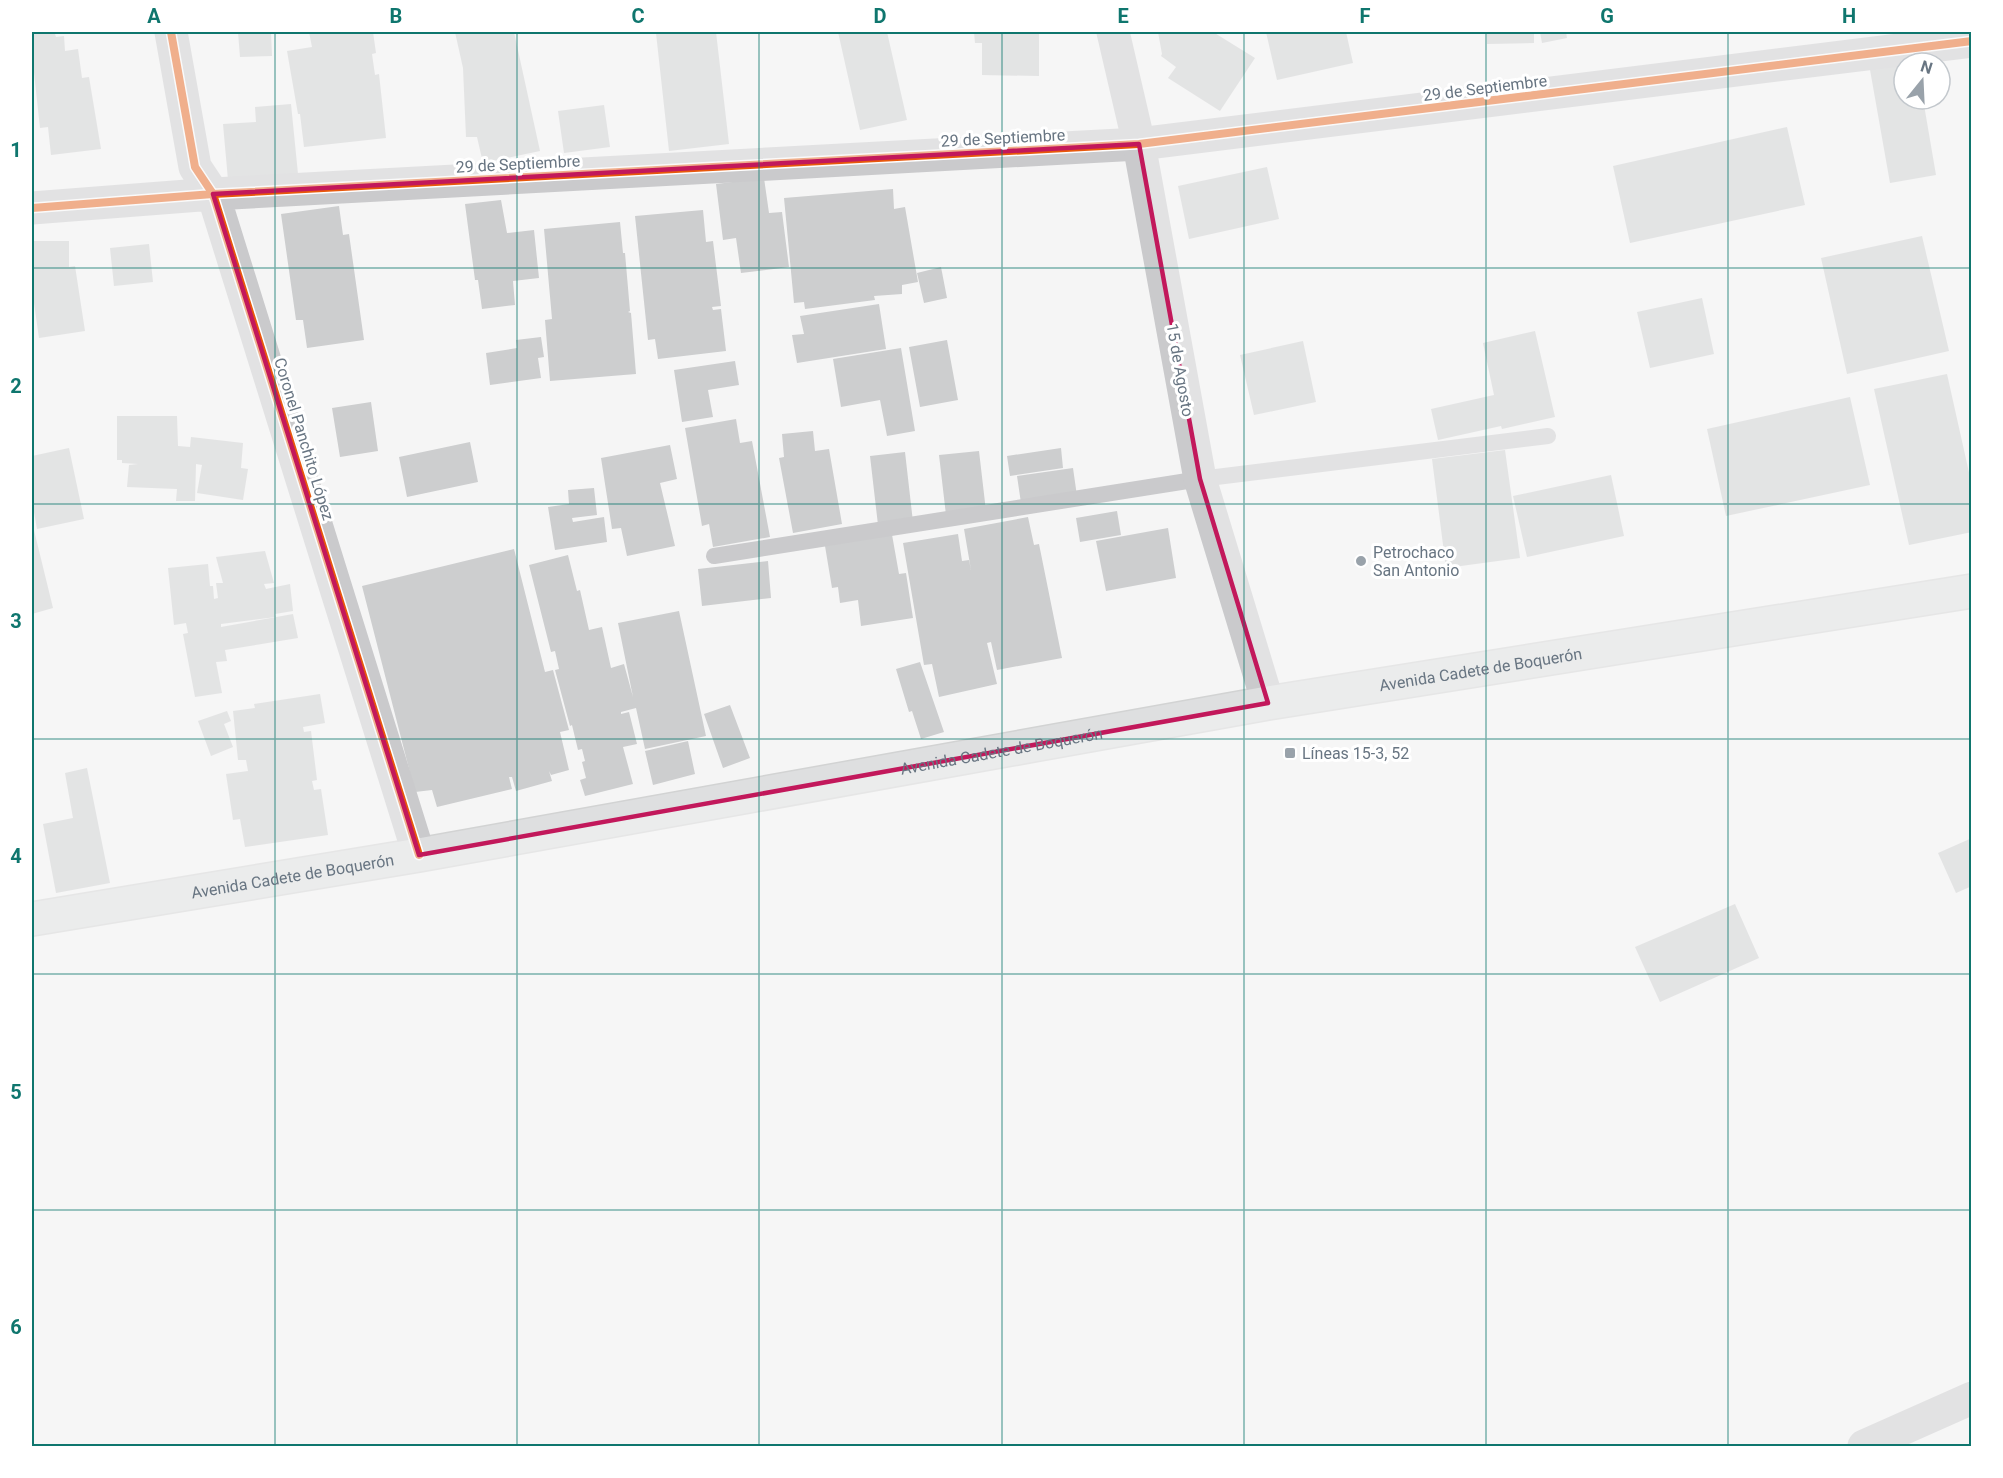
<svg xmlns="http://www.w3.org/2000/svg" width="2003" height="1478" viewBox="0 0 2003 1478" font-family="Roboto,sans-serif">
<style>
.building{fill:#cdcecf}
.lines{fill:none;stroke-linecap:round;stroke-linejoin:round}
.secondary-casing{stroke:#d2d3d3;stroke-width:36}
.service{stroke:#cacacc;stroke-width:16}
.minor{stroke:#cacacc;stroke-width:33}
.tertiary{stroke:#cacacc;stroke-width:33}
.secondary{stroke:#dedfe0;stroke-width:33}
.cycleway-casing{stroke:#fff;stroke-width:11}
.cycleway{stroke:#e8590c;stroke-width:8}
.marked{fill:none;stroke:#c2185b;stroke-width:4.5;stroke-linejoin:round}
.grid{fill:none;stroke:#0f766e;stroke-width:1.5;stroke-opacity:0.55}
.poi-dot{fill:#99a2aa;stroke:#fff;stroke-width:2}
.labels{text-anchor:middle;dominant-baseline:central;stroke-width:6;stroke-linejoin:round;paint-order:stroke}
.street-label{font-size:16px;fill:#687582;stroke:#fff}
.poi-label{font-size:16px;fill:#687582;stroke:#fff;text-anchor:start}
.neatline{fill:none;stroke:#0f766e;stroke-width:2}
.grid-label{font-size:20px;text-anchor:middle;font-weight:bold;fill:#0f766e}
</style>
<rect width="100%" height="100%" fill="#f5f5f5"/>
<path class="building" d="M 32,32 L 65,32 L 55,34 L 56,37 L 64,36 L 65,51 L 78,49 L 82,78 L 89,77 L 101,149 L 51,155 L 48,127 L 40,128 L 32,54 Z
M 238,32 L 271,32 L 272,56 L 240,57 Z
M 309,32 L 373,32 L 376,53 L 372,54 L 375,75 L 379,74 L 386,138 L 304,147 L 300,114 L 298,114 L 287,51 L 312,47 Z
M 455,32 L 514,32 L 540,151 L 483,163 L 477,137 L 466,137 L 463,68 Z
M 670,32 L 716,32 L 729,144 L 669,151 L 656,33 Z
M 838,32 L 887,32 L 907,120 L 860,130 Z
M 974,32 L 1039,32 L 1039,76 L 982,75 L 982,43 L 975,43 Z
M 1158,32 L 1213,32 L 1255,58 L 1220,111 L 1168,78 L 1176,67 L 1161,56 L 1162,54 Z
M 1266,32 L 1346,32 L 1353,63 L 1277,80 Z
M 1487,32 L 1534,32 L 1534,43 L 1487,44 Z
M 1540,32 L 1566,32 L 1567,38 L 1542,43 Z
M 1904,63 L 1904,99 L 1923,99 L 1936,175 L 1890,183 L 1869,64 Z
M 291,104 L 298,174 L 228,180 L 223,124 L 256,122 L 255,107 Z
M 604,105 L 610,147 L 564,153 L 558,111 Z
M 1787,127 L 1805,205 L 1630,243 L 1613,166 Z
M 1267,167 L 1279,219 L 1189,239 L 1178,186 Z
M 764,178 L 769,213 L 782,212 L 789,267 L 741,273 L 736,238 L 723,240 L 716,184 Z
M 893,189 L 894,209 L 905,207 L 918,282 L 902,285 L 902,294 L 874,296 L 875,300 L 805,309 L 804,302 L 794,303 L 784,198 Z
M 501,200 L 507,233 L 534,230 L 539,278 L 513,281 L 515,305 L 482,309 L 478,280 L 475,280 L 465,204 Z
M 339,206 L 343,235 L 349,234 L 364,340 L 307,348 L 303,320 L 296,320 L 281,214 Z
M 703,210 L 706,242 L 713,241 L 721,306 L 712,307 L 713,310 L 721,309 L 726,351 L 658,359 L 655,339 L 648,340 L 635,216 Z
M 620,222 L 623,253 L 625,253 L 630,311 L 628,312 L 631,313 L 636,374 L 550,381 L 545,320 L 552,319 L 544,229 Z
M 1922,236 L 1949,351 L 1847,374 L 1821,258 Z
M 32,241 L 69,241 L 69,267 L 75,266 L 85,331 L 39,338 L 34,303 L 32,303 Z
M 149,244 L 153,282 L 114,286 L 110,248 Z
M 941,267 L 947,298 L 924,303 L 917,273 Z
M 1702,298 L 1714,354 L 1650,368 L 1637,312 Z
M 879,304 L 886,349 L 797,363 L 792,335 L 804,334 L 800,316 Z
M 1535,331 L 1555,417 L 1502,429 L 1501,426 L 1438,440 L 1431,409 L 1494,395 L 1483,343 Z
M 541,337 L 544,357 L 538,358 L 541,378 L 490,385 L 486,353 L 517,348 L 516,340 Z
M 947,340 L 958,400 L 920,407 L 909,347 Z
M 1303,341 L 1316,402 L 1254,415 L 1240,355 Z
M 901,348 L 915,431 L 887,436 L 880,400 L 841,407 L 833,359 Z
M 735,361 L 739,385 L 708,390 L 713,417 L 682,422 L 674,370 Z
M 1947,374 L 1972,486 L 1972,532 L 1909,545 L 1874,389 Z
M 1850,397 L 1870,485 L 1726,516 L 1707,429 Z
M 371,402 L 378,451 L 340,457 L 332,408 Z
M 117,416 L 177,416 L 178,446 L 190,447 L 191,437 L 243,443 L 241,468 L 248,469 L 243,500 L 197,493 L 202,465 L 196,464 L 195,501 L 176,501 L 177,489 L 127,487 L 129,465 L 138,464 L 122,463 L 122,460 L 117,460 Z
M 736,419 L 740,443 L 752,441 L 770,537 L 713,547 L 709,524 L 702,526 L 685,428 Z
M 813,431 L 815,451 L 829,449 L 842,524 L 793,533 L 779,458 L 784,457 L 782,434 Z
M 470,442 L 478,482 L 407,497 L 399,457 Z
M 670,445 L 677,479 L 660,483 L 675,546 L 627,556 L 621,528 L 612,529 L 601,458 Z
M 69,448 L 84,519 L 37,529 L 32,501 L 32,456 Z
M 1061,448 L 1063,468 L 1010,476 L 1007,456 Z
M 1505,450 L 1520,558 L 1446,568 L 1432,459 Z
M 979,451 L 986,511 L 946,515 L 939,455 Z
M 905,452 L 913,522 L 878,525 L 870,456 Z
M 1073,468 L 1077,496 L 1021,503 L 1017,476 Z
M 1611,475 L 1624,536 L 1527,557 L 1513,496 Z
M 594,488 L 597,515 L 572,518 L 573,522 L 604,517 L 607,542 L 555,550 L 548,507 L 569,504 L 568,490 Z
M 1117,511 L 1121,535 L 1080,542 L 1076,518 Z
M 1028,517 L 1034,545 L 1039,544 L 1062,658 L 997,670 L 991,642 L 987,643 L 997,684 L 939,697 L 932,664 L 924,665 L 903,543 L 958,534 L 962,561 L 969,560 L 971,570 L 964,529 Z
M 32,522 L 53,608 L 32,614 Z
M 1168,528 L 1176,578 L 1106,591 L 1096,541 Z
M 891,529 L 899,574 L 906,573 L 913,618 L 861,626 L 858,600 L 840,603 L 838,587 L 832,588 L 824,540 Z
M 514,549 L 545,672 L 553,670 L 569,730 L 560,732 L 569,770 L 551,775 L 549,771 L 552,781 L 516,791 L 512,777 L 509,777 L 512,789 L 437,807 L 432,790 L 415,792 L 362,586 Z
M 265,551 L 274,583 L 264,584 L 266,589 L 290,584 L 293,611 L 275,614 L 276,617 L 221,624 L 221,627 L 293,614 L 298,638 L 225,650 L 227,661 L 216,662 L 222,693 L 195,697 L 183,634 L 188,633 L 186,623 L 174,625 L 168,568 L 208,564 L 210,586 L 213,586 L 214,599 L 218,598 L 216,583 L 223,583 L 216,557 Z
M 568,555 L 577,591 L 580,590 L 589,630 L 602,627 L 611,668 L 624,664 L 633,697 L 618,623 L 679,611 L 706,736 L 645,749 L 636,708 L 621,712 L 621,714 L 629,712 L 637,744 L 623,747 L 633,784 L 585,796 L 580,780 L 586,778 L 582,762 L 585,761 L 582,749 L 578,750 L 572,725 L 570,726 L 555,670 L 559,669 L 555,651 L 551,652 L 529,565 Z
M 768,561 L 771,598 L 702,606 L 698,569 Z
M 920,662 L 944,732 L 921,739 L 912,711 L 909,712 L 896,669 Z
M 320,694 L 325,723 L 303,727 L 304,732 L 311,731 L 317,780 L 312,781 L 314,790 L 321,789 L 328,835 L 245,847 L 240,819 L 233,820 L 226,774 L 248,771 L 246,760 L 238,760 L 233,711 L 255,708 L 254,704 Z
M 730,705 L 750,758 L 723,768 L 704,714 Z
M 227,711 L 231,721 L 224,724 L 233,747 L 211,756 L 198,721 Z
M 688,741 L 695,774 L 653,785 L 645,751 Z
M 87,768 L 110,883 L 56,893 L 43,824 L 73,818 L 65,773 Z
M 1972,838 L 1972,886 L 1956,893 L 1938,853 Z
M 1735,904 L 1759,958 L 1660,1002 L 1635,947 Z"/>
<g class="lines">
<defs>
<g id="secondary">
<path id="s1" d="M 32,919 L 419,855 L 1268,703 L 1972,591"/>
</g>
</defs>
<use href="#secondary" class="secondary-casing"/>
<path class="service" d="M 714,556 L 1200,479 L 1548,436"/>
<path class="minor" d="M 171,32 L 195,167 L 213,194 L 419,855
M 32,208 L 213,194 L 1139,144 L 1972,41
M 1864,1446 L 1972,1398"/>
<path class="tertiary" d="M 1113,32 L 1139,144 L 1200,479 L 1268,703"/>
<use href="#secondary" class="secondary"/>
<defs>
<path id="cycleway" d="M 171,32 L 195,167 L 213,194 L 419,855
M 32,208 L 213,194 L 1139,144 L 1972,41"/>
</defs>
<use href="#cycleway" class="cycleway-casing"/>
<use href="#cycleway" class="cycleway"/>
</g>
<path d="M0 0H2003V1478H0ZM 1139,144 L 1200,479 L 1268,703 L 419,855 L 213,194 Z" fill="#f5f5f5" fill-opacity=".55" fill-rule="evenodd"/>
<path class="marked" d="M 1139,144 L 1200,479 L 1268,703 L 419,855 L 213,194 Z"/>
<path class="grid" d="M 275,32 L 275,1446M 517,32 L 517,1446M 759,32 L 759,1446M 1002,32 L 1002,1446M 1244,32 L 1244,1446M 1486,32 L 1486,1446M 1728,32 L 1728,1446M 32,268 L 1972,268M 32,504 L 1972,504M 32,739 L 1972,739M 32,974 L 1972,974M 32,1210 L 1972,1210"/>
<g class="poi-dot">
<circle cx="1361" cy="561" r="6"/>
<rect x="1284" y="747" width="12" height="12" rx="3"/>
</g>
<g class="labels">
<g class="street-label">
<text transform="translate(1485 88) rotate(-7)">29 de Septiembre</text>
<text transform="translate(1003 138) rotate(-3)">29 de Septiembre</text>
<text transform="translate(518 164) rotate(-3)">29 de Septiembre</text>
<text transform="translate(1180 370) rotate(80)">15 de Agosto</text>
<text transform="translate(304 439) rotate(73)">Coronel Panchito López</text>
<text stroke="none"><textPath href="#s1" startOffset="1470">Avenida Cadete de Boquerón</textPath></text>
<text stroke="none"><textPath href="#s1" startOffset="984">Avenida Cadete de Boquerón</textPath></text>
<text stroke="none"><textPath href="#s1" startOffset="264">Avenida Cadete de Boquerón</textPath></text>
</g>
<g class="poi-label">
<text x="1373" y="552">Petrochaco<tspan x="1373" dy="18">San Antonio</tspan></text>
<text x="1302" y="753">Líneas 15-3, 52</text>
</g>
</g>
<rect width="2003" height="1478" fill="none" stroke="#ffffff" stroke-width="66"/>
<g transform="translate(1922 81) rotate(18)"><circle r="28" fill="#ffffff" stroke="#c3c8cd" stroke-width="1.5"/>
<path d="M0-4.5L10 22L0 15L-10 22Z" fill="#99a2aa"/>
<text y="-9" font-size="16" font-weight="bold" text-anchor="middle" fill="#687582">N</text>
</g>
<rect x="33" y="33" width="1937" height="1412" class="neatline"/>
<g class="grid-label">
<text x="154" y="23">A</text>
<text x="396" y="23">B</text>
<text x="638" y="23">C</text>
<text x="880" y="23">D</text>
<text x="1123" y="23">E</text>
<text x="1365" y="23">F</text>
<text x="1607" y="23">G</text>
<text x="1849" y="23">H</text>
<text x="16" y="157">1</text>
<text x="16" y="393">2</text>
<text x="16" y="628">3</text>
<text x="16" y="863">4</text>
<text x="16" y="1099">5</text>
<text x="16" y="1334">6</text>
</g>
</svg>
